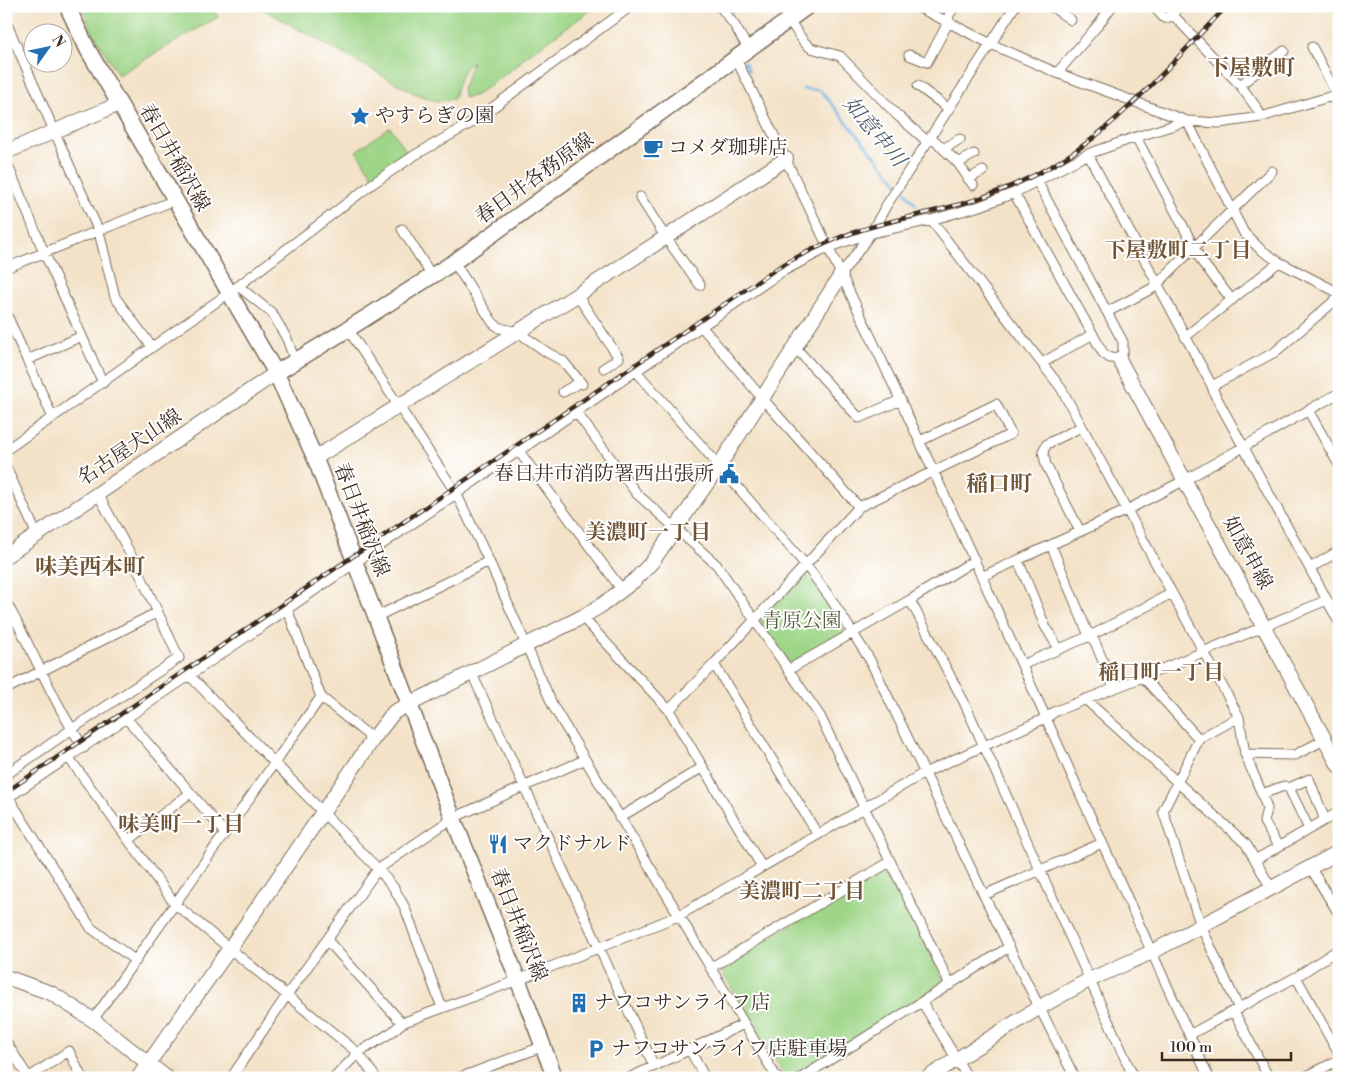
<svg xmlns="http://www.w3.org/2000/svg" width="1345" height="1084" viewBox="0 0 1345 1084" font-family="'Libre Bodoni','Noto Serif JP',serif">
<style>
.green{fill:#9ed587;stroke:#6c8052}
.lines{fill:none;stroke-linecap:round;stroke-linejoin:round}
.stream{stroke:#6eb2e4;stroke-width:2.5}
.street-casing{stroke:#7b6a59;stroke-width:11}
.secondary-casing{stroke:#7b6a59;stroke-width:16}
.primary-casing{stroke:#7b6a59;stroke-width:18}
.street{stroke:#fff;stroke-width:9}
.secondary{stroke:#fff;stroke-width:14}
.primary{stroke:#fff;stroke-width:15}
.rail-casing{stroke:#3b2a1e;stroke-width:4.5}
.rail{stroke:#fff;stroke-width:2.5;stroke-dasharray:8;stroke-linecap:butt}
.labels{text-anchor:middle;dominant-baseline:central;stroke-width:4;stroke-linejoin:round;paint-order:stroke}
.poi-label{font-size:20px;fill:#3b2a1e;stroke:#fff;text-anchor:start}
.street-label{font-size:20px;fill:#3b2a1e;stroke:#fff}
.park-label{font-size:20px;fill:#595d3e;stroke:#fff}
.water-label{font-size:21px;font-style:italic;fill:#4f606d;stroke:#fff}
.neighbourhood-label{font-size:21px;font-weight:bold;fill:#715537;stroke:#fff}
.quarter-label{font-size:22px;font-weight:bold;fill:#715537;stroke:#fff}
</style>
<rect width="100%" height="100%" fill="#fff"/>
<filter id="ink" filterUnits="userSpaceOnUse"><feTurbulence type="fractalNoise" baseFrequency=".02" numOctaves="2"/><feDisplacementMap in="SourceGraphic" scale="10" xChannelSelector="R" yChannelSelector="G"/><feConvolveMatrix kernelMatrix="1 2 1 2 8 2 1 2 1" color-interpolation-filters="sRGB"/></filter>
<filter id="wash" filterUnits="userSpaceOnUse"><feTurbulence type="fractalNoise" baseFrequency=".0096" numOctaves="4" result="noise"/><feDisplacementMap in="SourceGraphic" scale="20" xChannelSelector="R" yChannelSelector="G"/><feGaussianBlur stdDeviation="1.12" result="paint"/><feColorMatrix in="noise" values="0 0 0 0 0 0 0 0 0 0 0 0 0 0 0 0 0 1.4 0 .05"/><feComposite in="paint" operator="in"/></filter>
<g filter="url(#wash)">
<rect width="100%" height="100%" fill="#f3e2c7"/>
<path class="green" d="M 82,6 L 212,6 L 218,17 L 118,75 L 91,29 Z
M 257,6 L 597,6 L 522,59 L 519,64 L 476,95 L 465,98 L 462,90 L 473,61 C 459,71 459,85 453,99 L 436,101 L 414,93 Z
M 390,127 L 407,152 L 373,176 L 356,151 Z
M 803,574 L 807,575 L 845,629 L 844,633 L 792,663 L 788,662 L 761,623 L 761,619 Z
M 886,869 L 889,870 L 944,981 L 942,984 L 794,1078 L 786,1078 L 720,969 L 721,966 Z"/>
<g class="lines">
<path class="stream" d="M 729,6 L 733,12
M 730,28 L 736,42
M 745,62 L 749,71
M 803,89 L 820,90 L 916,205"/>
</g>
</g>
<g filter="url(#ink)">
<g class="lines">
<defs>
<path id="street" d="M 720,6 L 735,26 L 749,50
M 785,6 L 789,20 L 804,42 L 811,48 L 840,56 L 897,115 L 928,142
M 916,6 L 991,44 L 1057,73 L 1187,121 L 1244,233 L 1260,249 L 1279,262 L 1339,293
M 1051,6 L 1071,20
M 1153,6 L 1164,18 L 1167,18 L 1172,14 L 1240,85 L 1258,110 L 1261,117
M 1172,14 L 1180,6
M 6,22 L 99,232 L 115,297 L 152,347
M 1312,47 L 1337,95
M 909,55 L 927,62 L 948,23 L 949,15 L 955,6
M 736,59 C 904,394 1053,737 1209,1078
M 1057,73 L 1099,24 L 1112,6
M 1240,85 L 1284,51
M 918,86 L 949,109
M 1333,96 L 1339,107
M 931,137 L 958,163 L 973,185
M 1136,137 L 1202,262 L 1232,300
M 943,149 L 960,139
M 1088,154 L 1212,386 L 1214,393 L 1339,622
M 6,161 L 44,252 L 103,383
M 958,163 L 974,154
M 968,179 L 983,171
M 1014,193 L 1103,353 L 1110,358 L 1119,359 L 1123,351 L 1123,342 L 1037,181
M 640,197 L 666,238 L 700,285
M 931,220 L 1061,388 L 1239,717 L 1245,754 L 1262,794 L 1267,808 L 1264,822 L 1278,846
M 402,229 L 432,276
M 454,262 L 493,323 L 500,328 L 518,332 L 548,353 L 563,361 L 582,384
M 6,268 L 175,200
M 841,275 L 871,233 L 886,206 L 1015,6
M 238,286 L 272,313 L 287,339 L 295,361
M 577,295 L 619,358 L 604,368
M 1107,312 L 1153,288 L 1272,171
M 6,313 L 53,418
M 701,326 L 762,398 L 859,507
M 348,329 L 456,493 L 489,561 L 553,706 L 777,1078
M 1185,337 L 1279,262
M 795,347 L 859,418 L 901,400
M 27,360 L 82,336
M 1042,363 L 1093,334
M 636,371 L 805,564 L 831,599 L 870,660 L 1009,947 L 1075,1078
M 1212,386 L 1275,352 L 1339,297
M 563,392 L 580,382
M 1308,410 L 1339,465
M 576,412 L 637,494 L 717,565 L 820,716 L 950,985
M 6,450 L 229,293 L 372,184 L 415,155 L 473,122 L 631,6
M 518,450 L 622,590
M 6,467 L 37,535
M 1080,531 L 1046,465 L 1043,451 L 1047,444 L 1081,427
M 1051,545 L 1087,631 L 1092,635 L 1114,688
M 1018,560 L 1045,626 L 1059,649
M 1310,568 L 1339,551
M 983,576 L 1127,510 L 1185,480 L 1339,393
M 910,600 L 964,702 L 1134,1078
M 6,602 C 33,650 53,702 84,748
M 376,617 L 489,561
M 582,617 L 669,710 L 762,867
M 714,664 L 818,835
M 1022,665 L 1092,635 L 1172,593
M 788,670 L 910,600 L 975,560
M 472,674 L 654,1066
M 190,676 L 378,869 L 394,888 L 405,908 L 442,1008
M 1143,677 L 1199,739
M 6,689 L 158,612
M 321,697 L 373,739
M 1085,699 L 1246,844 L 1271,888
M 669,710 L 714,664 L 859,507 L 1011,434 L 996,404 L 920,441
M 1239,717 L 1199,739 L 1163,811 L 1201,926 L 1239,1009
M 127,719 L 225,833
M 1245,754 L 1295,755 L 1324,740
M 69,758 L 175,904 L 358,1053 L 376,1078
M 7,774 L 72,729 L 179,658 L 133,559 L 98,494
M 1289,788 L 1309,829
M 1262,794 L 1284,786 L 1289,788 L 1309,779 L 1325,820
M 8,797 L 91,928 L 136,961
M 6,799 C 267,625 524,446 783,271 L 829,247 L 871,233 L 931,220 L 980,206 L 1014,193 L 1088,154 L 1136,137 L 1187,121 L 1219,123 L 1261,117 L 1339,94
M 619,818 L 703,767
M 129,840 L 190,793
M 1255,860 L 1339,812
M 1310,867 L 1339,914
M 984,895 L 1102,843
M 327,940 L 402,1023
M 710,968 L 890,862
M 1296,977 L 1339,1054
M 922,1002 L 968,1078
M 1234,1012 L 1269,1078
M 93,1020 L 321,697 L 287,609
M 1189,1035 L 1296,977 L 1339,949
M 6,1042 L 28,1077
M 690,1050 L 705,1078
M 28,1078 L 69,1051 L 82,1078
M 231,1078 L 287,995 L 378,869 L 453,818 L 584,760
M 334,1078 L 358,1053 L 392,1032 L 402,1023 L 518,980 L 678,916 L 924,773 L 1046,718 L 1056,711 L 1143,677 L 1327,600
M 459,1078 L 544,1046
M 629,1078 L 744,1024
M 801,1078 L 1009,947
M 1303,1078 L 1339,1060"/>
<path id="secondary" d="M 6,152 L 119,104
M 1119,359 L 1339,766
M 315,458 L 577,295 L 786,159
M 6,556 L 276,373
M 6,977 L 51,993 L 93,1020 L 167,1078
M 138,1078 L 230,948 L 373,739 L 394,712 L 582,617 L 602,605 L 635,580 L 652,562 L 719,466 L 841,275
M 927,1078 L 1040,1007 L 1089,980 L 1152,952 L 1339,852"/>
<path id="primary" d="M 67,6 L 88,50 L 276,373 L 315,458 L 453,818 L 518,980 L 555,1078
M 276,373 L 348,329 L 454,262 L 808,6"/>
</defs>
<use href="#street" class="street-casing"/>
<use href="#secondary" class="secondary-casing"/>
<use href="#primary" class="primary-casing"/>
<use href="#street" class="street"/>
<use href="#secondary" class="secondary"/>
<use href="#primary" class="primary"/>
<defs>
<path id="rail" d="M 6,792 L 779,267 C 804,253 830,240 858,231 C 903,216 952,210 996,192 C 1030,179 1064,161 1092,139 C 1140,101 1183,51 1227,6"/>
</defs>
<use href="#rail" class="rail-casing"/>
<use href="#rail" class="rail"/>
</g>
</g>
<defs>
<symbol id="sight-bare" viewBox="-9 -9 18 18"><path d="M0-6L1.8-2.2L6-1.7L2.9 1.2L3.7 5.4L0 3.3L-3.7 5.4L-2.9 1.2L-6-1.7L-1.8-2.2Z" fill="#1f6fb2" stroke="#fff" stroke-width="2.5" paint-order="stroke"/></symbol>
<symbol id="cafe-bare" viewBox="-9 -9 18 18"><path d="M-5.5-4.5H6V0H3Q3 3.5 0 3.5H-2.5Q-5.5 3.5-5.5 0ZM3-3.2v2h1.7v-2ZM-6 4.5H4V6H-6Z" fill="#1f6fb2" stroke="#fff" stroke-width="2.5" paint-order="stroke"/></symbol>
<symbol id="civic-bare" viewBox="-9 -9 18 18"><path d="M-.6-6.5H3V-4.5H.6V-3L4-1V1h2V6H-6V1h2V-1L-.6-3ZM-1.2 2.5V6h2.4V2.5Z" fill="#1f6fb2" stroke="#fff" stroke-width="2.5" paint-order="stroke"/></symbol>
<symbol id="restaurant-bare" viewBox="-9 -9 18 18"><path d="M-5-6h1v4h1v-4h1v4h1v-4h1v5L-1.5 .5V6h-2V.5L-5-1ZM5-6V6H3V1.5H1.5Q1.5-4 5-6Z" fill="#1f6fb2" stroke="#fff" stroke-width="2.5" paint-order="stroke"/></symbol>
<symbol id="building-bare" viewBox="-9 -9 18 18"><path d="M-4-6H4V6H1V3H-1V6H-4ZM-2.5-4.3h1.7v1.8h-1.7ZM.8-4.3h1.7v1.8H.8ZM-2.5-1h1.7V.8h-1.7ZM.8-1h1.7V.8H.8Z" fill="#1f6fb2" stroke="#fff" stroke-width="2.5" paint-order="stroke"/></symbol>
<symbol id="parking-bare" viewBox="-9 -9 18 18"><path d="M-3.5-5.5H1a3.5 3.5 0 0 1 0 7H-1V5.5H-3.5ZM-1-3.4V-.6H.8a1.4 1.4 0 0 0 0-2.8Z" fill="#1f6fb2" stroke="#fff" stroke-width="2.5" paint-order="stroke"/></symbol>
</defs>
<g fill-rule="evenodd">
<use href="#sight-bare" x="346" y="102" width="28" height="28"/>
<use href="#cafe-bare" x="639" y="134" width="28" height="28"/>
<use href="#civic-bare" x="715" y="460" width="28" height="28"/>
<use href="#restaurant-bare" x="484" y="830" width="28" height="28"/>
<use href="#building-bare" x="565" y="989" width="28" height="28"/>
<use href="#parking-bare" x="582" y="1035" width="28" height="28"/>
</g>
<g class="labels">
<g class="poi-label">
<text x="375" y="116">やすらぎの園</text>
<text x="668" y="148">コメダ珈琲店</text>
<text x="714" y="474" text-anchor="end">春日井市消防署西出張所</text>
<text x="513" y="844">マクドナルド</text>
<text x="594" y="1003">ナフコサンライフ店</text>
<text x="611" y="1049">ナフコサンライフ店駐車場</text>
</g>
<g class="street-label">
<text transform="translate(174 158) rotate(60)">春日井稲沢線</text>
<text transform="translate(535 179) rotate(-36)">春日井各務原線</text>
<text transform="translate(130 448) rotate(-34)">名古屋犬山線</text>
<text transform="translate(361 520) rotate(69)">春日井稲沢線</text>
<text transform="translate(1247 553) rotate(61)">如意申線</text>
<text transform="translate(518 925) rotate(68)">春日井稲沢線</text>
</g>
<g class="park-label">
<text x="802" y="621">青原公園</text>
</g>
<g class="water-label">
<text transform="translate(874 132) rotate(50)">如意申川</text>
</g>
<g class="neighbourhood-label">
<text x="1178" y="251">下屋敷町二丁目</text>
<text x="648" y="533">美濃町一丁目</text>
<text x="1161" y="673">稲口町一丁目</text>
<text x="181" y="825">味美町一丁目</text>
<text x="802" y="892">美濃町二丁目</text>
</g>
<g class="quarter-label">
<text x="1251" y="68">下屋敷町</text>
<text x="999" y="484">稲口町</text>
<text x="90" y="567">味美西本町</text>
</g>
</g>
<rect width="1345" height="1084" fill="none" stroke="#fff" stroke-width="25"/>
<g transform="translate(48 48) rotate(57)"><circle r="24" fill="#ffffff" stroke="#b1aaa5"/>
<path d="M0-4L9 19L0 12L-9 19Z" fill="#1f6fb2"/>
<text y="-8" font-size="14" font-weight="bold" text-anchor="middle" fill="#3b2a1e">N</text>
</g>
<path d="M1162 1052v8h129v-8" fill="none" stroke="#3b2a1e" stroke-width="2.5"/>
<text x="1170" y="1052" font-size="15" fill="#3b2a1e" stroke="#ffffff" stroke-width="4" paint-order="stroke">100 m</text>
</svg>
